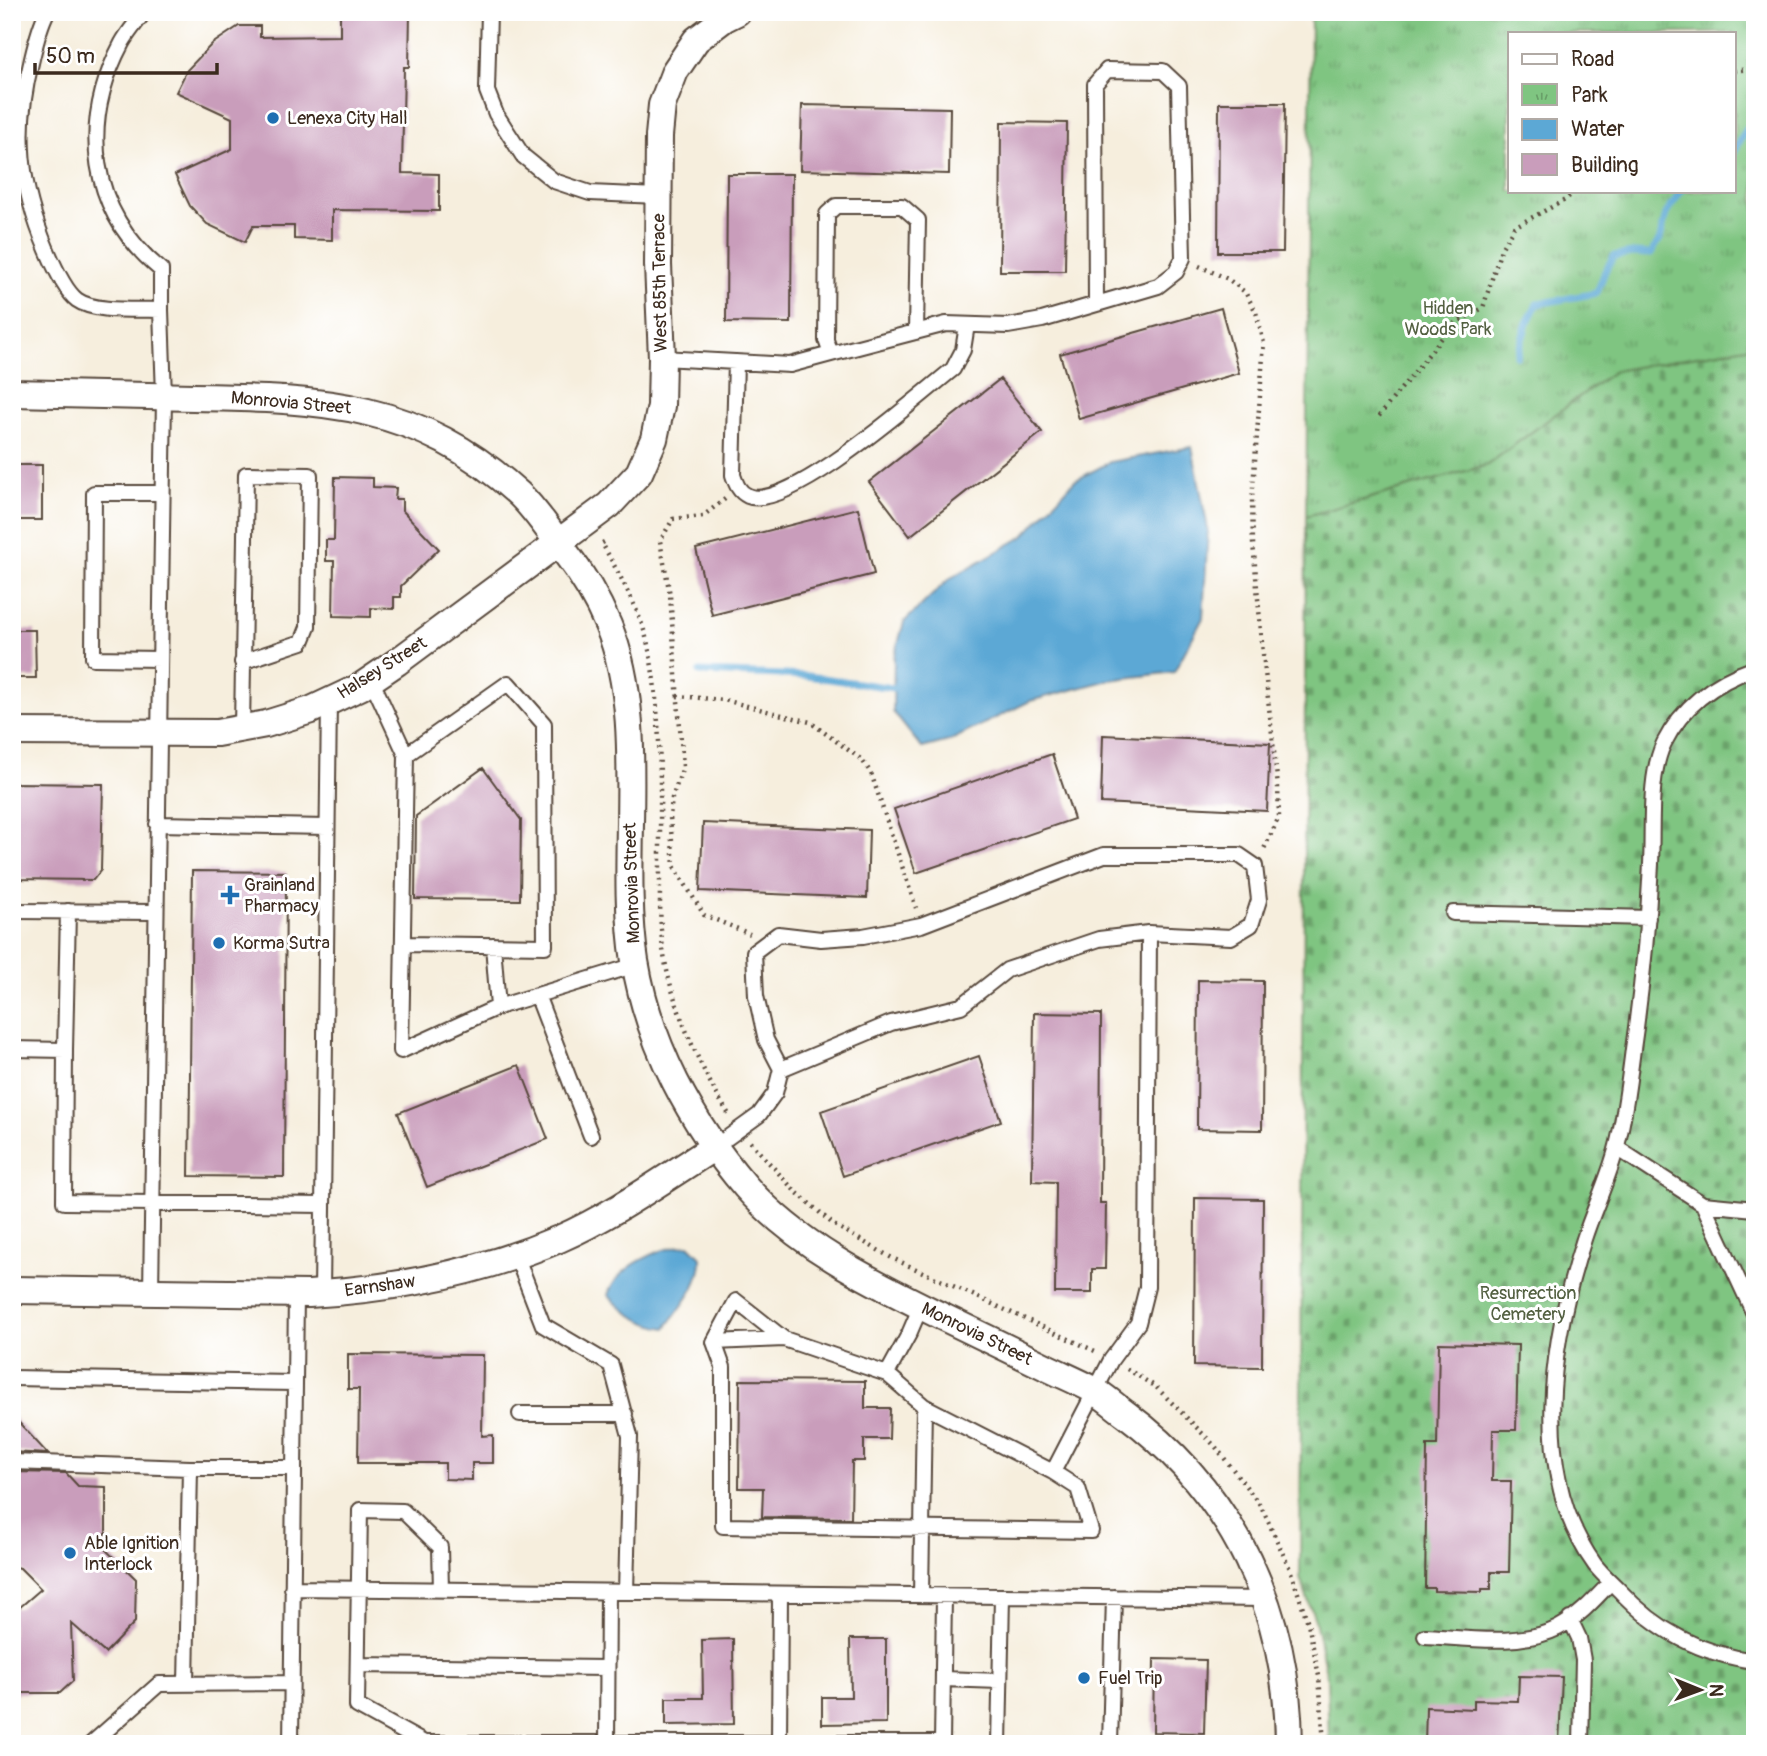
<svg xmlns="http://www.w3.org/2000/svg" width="1767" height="1756" viewBox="0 0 1767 1756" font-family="Pangolin,sans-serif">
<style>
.cemetery{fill:url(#cemetery-stones);stroke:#5d7850;stroke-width:2}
.park{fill:url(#park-tufts);stroke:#5d7850;stroke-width:2;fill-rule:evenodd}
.water{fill:#5ca8d5;stroke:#4c697a;stroke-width:2}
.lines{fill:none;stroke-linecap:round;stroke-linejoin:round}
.stream{stroke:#5ca8d5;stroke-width:7}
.building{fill:#c99dbb}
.service-casing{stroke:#57473b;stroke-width:18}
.minor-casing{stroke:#57473b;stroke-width:30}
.path{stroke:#57473b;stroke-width:4.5;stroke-dasharray:2 5;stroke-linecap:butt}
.service{stroke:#fff;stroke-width:14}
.minor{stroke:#fff;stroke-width:26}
.poi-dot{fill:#1f6fb2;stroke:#fff;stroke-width:2.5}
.labels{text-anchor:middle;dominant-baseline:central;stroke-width:6;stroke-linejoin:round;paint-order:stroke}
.poi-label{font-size:18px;fill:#3b2a1e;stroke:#fff;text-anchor:start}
.street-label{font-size:18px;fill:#3b2a1e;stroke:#fff}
.park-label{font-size:18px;fill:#536041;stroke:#fff}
</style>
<defs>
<pattern id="cemetery-stones" width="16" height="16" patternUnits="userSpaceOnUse" patternTransform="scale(1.75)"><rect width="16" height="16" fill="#7fc581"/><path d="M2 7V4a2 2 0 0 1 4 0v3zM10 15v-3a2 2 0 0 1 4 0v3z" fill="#69a069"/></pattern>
<pattern id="park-tufts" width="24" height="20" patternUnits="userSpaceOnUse" patternTransform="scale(1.75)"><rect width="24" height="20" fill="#7fc581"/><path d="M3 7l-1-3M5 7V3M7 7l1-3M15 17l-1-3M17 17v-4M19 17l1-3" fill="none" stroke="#69a069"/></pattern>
</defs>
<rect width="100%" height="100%" fill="#fff"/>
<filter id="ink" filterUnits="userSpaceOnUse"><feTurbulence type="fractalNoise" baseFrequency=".0143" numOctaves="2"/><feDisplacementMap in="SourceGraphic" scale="14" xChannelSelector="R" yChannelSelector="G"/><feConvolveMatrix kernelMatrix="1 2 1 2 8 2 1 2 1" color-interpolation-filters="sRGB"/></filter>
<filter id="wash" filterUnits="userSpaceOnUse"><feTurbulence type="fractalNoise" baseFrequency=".00686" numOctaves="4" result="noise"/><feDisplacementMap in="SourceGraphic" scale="28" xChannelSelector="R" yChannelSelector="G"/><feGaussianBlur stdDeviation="1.57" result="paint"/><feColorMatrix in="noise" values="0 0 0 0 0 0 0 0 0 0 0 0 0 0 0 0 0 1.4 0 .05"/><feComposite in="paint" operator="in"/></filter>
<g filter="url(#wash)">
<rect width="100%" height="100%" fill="#f6eedd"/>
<path class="cemetery" d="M 1751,346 L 1755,348 L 1755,1744 L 1329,1744 L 1327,1678 L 1315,1620 L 1300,1578 L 1306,516 L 1487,465 L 1614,371 Z"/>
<path class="park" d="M 1311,12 L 1755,12 L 1755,348 L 1751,346 L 1614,371 L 1487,465 L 1306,516 ZM 1510,33 L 1734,33 L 1734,191 L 1510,191 Z"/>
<path class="water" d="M 1192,447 L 1208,529 L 1203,618 L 1174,672 L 1109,680 L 1030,701 L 949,741 L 922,748 L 893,712 L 894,658 L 904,622 L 949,579 L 1024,536 L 1074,481 L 1110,462 Z
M 689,1245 L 701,1257 C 702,1285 681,1306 666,1328 C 644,1325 623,1312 608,1295 C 617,1266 661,1247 689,1245 Z"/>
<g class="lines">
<path class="stream" d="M 1734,153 L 1746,130 L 1755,123
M 1517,356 L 1527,323 L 1537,304 L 1597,293 L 1605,271 L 1614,256 L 1633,253 L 1651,254 L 1660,239 L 1666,214 L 1681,191
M 700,672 L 808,676 L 893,688"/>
</g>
<g id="blocks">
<path class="building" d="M 340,12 L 410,12 L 409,67 L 404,67 L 402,173 L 439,174 L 439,211 L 332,210 L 332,240 L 294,239 L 294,226 L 253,226 L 245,242 L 207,224 L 190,206 L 175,175 L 232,149 L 232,118 L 176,92 L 187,70 L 212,44 L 239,26 L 260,26 L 260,37 L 340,36 Z
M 1219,103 L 1285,103 L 1283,252 L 1218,252 Z
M 802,105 L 950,108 L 949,174 L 800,170 Z
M 1001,122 L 1067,123 L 1065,271 L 1000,271 Z
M 727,174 L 792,174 L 791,323 L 726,322 Z
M 1221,308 L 1239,373 L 1079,419 L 1060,354 Z
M 1000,379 L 1042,432 L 910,536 L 869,482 Z
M 12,465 L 42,465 L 42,520 L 12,520 Z
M 335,477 L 373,478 L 373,487 L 396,488 L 395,499 L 402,499 L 402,510 L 439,549 L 401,586 L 401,597 L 394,597 L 394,609 L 371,608 L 371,617 L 333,616 L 334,561 L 326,561 L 326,540 L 334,540 Z
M 858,508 L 874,574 L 712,615 L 696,549 Z
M 12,630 L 35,630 L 36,678 L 12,678 Z
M 1103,735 L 1270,743 L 1267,811 L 1101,803 Z
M 1052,754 L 1074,819 L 916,873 L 894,809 Z
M 483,768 L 521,820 L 520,900 L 415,899 L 416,816 Z
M 12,783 L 103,784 L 101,870 L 93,880 L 12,879 Z
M 703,823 L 869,830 L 867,898 L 700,891 Z
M 192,871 L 286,872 L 284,1177 L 189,1176 Z
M 1198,980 L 1263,981 L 1262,1130 L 1197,1129 Z
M 1034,1013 L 1101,1014 L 1100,1203 L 1106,1203 L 1105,1269 L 1092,1269 L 1092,1293 L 1055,1293 L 1056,1182 L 1032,1181 Z
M 979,1056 L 1001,1121 L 843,1176 L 821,1111 Z
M 519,1065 L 548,1139 L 427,1187 L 398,1113 Z
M 1195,1198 L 1263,1199 L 1262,1367 L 1194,1366 Z
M 1439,1343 L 1518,1345 L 1516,1430 L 1493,1430 L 1492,1481 L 1511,1481 L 1509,1572 L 1491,1572 L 1491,1589 L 1482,1589 L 1482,1592 L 1434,1591 L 1434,1588 L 1425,1588 L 1427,1445 L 1437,1445 Z
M 348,1354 L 483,1355 L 482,1436 L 493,1435 L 493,1463 L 472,1463 L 472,1480 L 445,1479 L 445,1463 L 358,1463 L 359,1389 L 348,1389 Z
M 740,1380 L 865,1381 L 865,1408 L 890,1408 L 889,1439 L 864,1439 L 864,1461 L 852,1461 L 851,1518 L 762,1517 L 763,1488 L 739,1488 Z
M 12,1415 L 48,1454 L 12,1452 Z
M 12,1472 L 66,1473 L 78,1486 L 106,1487 L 106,1550 L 136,1579 L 135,1622 L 105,1653 L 71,1623 L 73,1681 L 60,1693 L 12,1693 L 12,1608 L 19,1608 L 41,1589 L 20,1568 L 12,1566 Z
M 733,1639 L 734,1724 L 666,1725 L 666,1698 L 703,1698 L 702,1640 Z
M 850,1639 L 886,1639 L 886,1723 L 822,1724 L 822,1697 L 851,1697 Z
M 1154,1659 L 1206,1660 L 1204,1733 L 1153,1732 Z
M 1519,1676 L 1562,1677 L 1559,1744 L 1425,1744 L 1426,1707 L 1474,1709 L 1474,1700 L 1518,1701 Z"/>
</g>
</g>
<g filter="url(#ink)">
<use href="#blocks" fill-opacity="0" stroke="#57473b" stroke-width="2"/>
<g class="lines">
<defs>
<path id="service" d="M 47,12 C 39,27 35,46 31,63 C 14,130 20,187 47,250 C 53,264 65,291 77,300 C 95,313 139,309 161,310 L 164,396 L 151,1292
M 144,12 C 137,22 128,32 122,43 C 79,124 89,211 161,270 L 161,310
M 489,12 L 487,91 L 496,114 L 523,156 L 554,181 L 590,193 L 658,196
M 831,354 L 946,324 L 1008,326 L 1042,320 L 1158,286 L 1176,272 L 1183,258 L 1179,86 L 1163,71 L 1107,70 L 1095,84 L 1096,304
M 662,358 L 790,365 L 831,354 L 826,340 L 827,214 L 836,206 L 902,206 L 918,220 L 916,332
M 736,362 L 733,475 C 736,484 739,492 748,496 C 788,513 920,395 953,369 L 963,350 L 967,325
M 160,659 L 93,658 L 94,493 L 162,493
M 1755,668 C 1715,682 1683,705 1664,743 C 1648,776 1653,828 1651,864 C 1648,926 1642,987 1633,1049 C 1629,1081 1625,1115 1617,1146 C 1609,1178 1594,1208 1584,1239 C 1551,1340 1529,1473 1595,1565 C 1602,1574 1611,1582 1619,1590 C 1657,1631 1700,1654 1755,1661
M 371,679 L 406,755 L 401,1051 L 498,1007 L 636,965
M 242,728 L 246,474 L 310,475 L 308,627 L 302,642 L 242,662
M 157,824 L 327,827
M 12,911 L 156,912
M 1453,913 L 1648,918
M 403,944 L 545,946 L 544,724 L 508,683 L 406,755
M 493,945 L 498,1007
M 537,995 L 591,1136
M 12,1049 L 65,1050 L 68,911
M 65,1050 L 64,1202 L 322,1205
M 716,1146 L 759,1115 L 775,1093 L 781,1069 L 766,1040 L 756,996 L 754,952 L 778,934 L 821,939 L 863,936 L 921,925 L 1104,855 L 1239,855 L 1255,866 L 1259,900 L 1251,925 L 1231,937 L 1149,933 L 1099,939 L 1007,970 L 961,1006 L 891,1023 L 781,1069
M 1617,1148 L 1703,1204 L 1755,1209
M 1703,1204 L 1755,1316
M 516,1255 L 543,1325 L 611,1365 L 630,1436 L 626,1592
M 322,1293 L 329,701
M 784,1339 L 714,1342 L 736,1301 L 784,1339 L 887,1374 L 909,1334 L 921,1306
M 714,1342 L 723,1367 L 723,1526 L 1091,1531 L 1078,1488 L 1053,1472
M 887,1374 L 924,1406 L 1053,1472 L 1111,1360 L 1138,1323 L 1147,1287 L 1149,933
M 12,1378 L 295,1383
M 520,1414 L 625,1414
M 12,1462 L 190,1468
M 292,1588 L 1265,1599
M 441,1590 L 440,1547 L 403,1511 L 360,1510 L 357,1706 L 424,1743 L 942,1743 L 944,1596
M 921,1595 L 924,1406
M 1570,1619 L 1579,1638 L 1583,1660 L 1581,1744
M 1425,1636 C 1465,1638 1521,1647 1558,1628 C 1579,1617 1595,1599 1611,1582
M 358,1665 L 607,1668
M 943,1679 L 1000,1681
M 186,1684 L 190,1468 L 294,1468
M 607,1743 L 608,1592
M 779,1743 L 780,1594
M 91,1744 L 159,1684 L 291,1683
M 291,1744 L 296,1294
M 999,1744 L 1002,1596
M 1110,1744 L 1114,1597"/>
<path id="minor" d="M 12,393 C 72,394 133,396 193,397 C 322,399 418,402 519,494 C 536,510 550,532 565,552 C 582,574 597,599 608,625 C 649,723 618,855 635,961 C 649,1045 691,1123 746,1187 C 798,1246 870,1281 939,1315 C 974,1332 1009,1349 1044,1366 C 1060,1374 1077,1381 1092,1389 C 1104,1396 1115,1406 1126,1414 C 1234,1494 1288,1611 1289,1744
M 12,732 L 217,733 L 266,724 L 311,710 L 360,687 L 397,662 L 609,505 L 639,473 L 654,439 L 661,406 L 662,358 L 658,265 L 659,136 L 662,105 L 675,71 L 696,40 L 725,18 L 737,12
M 12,1290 L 309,1294 C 395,1289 479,1273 559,1239 C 614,1215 665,1178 716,1146"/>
</defs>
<use href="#service" class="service-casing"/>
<use href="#minor" class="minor-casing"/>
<path class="path" d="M 1734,71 L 1755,68
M 1199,266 L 1228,279 L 1245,292 L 1256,312 L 1264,343 L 1252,500 L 1253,543 L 1263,654 L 1278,787 L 1279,817 L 1263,851
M 1379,416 L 1453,324 L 1483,308 L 1501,249 L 1514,227 L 1565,200 L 1575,191
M 725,499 L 703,516 L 673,519 L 660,541 L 670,595 L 683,767 L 672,798 L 670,817 L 674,866 L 704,915 L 750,934
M 604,542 L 602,543 C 619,575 640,609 648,645 C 662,713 660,783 660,853 C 660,884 659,917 663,949 C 670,1001 701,1072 730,1116
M 677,696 L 724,700 L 810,722 L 862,760 L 871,773 L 916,908
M 750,1142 L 794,1190 L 834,1225 L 892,1258 L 1095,1351
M 1127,1369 L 1156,1387 L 1215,1446 L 1261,1506 L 1290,1569 L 1308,1623 L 1319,1676 L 1324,1744"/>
<use href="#service" class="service"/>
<use href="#minor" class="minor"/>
</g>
</g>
<g class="poi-dot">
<circle cx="273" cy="118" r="7"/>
<path d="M226.5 884.5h7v7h7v7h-7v7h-7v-7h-7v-7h7z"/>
<circle cx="219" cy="943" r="7"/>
<circle cx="70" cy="1553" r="7"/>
<circle cx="1084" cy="1678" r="7"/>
</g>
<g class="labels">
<g class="poi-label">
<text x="287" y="118">Lenexa City Hall</text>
<text x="244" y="885">Grainland<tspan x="244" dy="21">Pharmacy</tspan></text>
<text x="233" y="943">Korma Sutra</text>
<text x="84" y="1543">Able Ignition<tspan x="84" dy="21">Interlock</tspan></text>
<text x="1098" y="1678">Fuel Trip</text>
</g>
<g class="street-label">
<text transform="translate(660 283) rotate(-91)">West 85th Terrace</text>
<text transform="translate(291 403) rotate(5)">Monrovia Street</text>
<text transform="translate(382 668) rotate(-32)">Halsey Street</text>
<text transform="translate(632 883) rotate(-92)">Monrovia Street</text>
<text transform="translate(380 1286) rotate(-8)">Earnshaw</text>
<text transform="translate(977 1334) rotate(26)">Monrovia Street</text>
</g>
<g class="park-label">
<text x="1448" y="308">Hidden<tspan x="1448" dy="21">Woods Park</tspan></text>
<text x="1528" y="1293">Resurrection<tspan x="1528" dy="21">Cemetery</tspan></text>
</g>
</g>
<rect width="1767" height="1756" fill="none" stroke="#fff" stroke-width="42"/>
<rect x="1508" y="32" width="228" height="161" fill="#ffffff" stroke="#b1aaa5" stroke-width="2"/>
<rect x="1522" y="54" width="35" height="10" fill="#ffffff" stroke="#b1aaa5" stroke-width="2"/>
<text x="1571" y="66" font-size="21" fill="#3b2a1e">Road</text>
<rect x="1522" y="84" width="35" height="21" fill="url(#park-tufts)" stroke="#b1aaa5" stroke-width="2"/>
<text x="1571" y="102" font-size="21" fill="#3b2a1e">Park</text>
<rect x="1522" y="119" width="35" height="21" fill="#5ca8d5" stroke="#b1aaa5" stroke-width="2"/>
<text x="1571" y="136" font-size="21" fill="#3b2a1e">Water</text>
<rect x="1522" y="154" width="35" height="21" fill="#c99dbb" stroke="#b1aaa5" stroke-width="2"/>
<text x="1571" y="172" font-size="21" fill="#3b2a1e">Building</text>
<g transform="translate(1700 1690) rotate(91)" stroke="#ffffff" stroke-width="5" paint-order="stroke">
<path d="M0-5L12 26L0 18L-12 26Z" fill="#3b2a1e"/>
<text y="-10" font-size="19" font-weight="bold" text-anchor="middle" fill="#3b2a1e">N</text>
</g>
<path d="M35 63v10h182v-10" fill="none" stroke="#3b2a1e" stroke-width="3.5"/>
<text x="46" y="63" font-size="21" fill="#3b2a1e" stroke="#ffffff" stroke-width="5" paint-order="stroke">50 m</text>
</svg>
